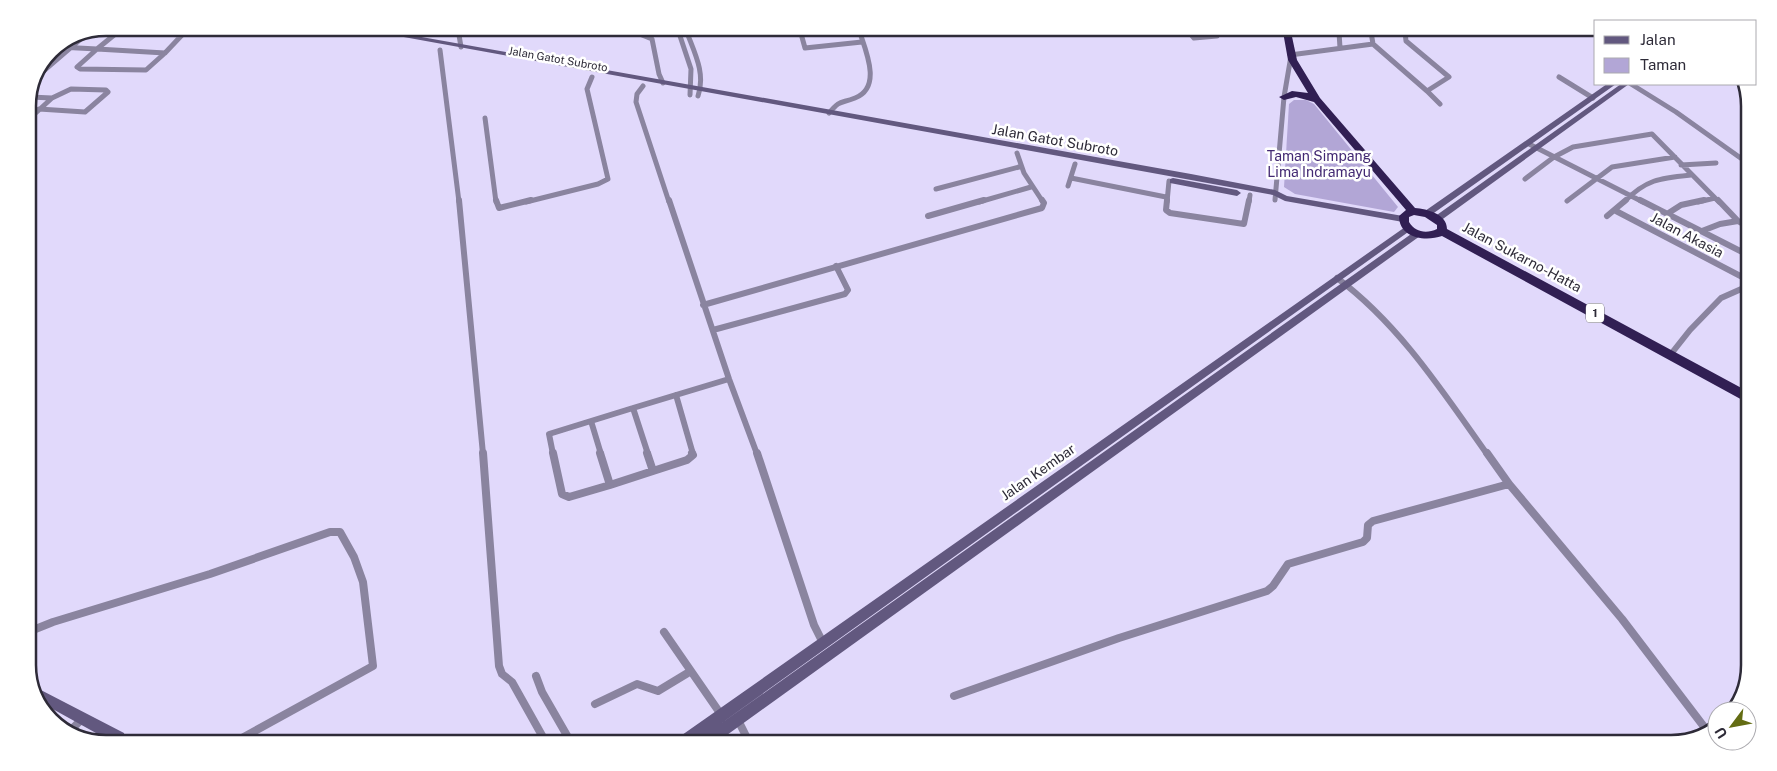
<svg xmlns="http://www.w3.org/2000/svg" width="1777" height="771" viewBox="0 0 1777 771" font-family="'Public Sans',sans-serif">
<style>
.green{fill:#b2a6d6}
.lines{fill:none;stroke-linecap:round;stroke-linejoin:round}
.street-far2{stroke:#8a849f;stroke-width:5}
.street-far1{stroke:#8a849f;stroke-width:6}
.street{stroke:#8a849f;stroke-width:8}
.secondary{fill:#62587f;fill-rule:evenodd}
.highway{fill:#311f53;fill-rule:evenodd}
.labels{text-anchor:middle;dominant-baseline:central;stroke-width:5;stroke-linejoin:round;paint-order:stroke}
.far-street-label{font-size:11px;fill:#2e2b38;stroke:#fff}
.shield{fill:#fff;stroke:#6d6b74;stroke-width:1}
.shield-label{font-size:12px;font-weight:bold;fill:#2e2b38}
.street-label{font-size:14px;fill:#2e2b38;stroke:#fff}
.park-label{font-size:14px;fill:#432973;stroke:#fff}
.rim{fill:none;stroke:#2e2b38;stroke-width:2.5}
</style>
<rect width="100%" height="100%" fill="#e1d9fb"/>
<path class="green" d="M 1294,100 L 1306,100 L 1314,104 L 1398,207 L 1394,212 L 1295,194 L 1284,187 L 1289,104 Z"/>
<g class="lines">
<path class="street-far2" d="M 458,29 L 461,47
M 634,29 L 637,33 L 652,39 L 659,74 L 663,83
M 678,30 L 691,69 L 690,95
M 686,30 C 694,52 706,73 698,96
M 800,30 L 805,48 L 862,42
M 1188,31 L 1194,38 L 1217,36 L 1216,32
M 1339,32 L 1340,48
M 1371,32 L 1373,44 L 1427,91
M 1405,32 L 1406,41 L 1449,77 L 1427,91 L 1440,104
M 801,34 L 835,30
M 59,47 L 97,49
M 97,49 L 165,53
M 97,49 L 77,67 L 80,69 L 146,70 L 165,53
M 97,49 L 119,31 L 182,35 L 165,53
M 440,50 L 459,202
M 49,53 L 55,49
M 1290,55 L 1373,44
M 40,74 L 83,37
M 1559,77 L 1593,98
M 1631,84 L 1676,112 L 1749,164
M 643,86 L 637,94 L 636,102 L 669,202
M 39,109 L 85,112 L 108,92 L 106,90 L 71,89 L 52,98
M 829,113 C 841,99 840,104 855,98 C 883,87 865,49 859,30
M 485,118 L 496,202
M 28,120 L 52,98 L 30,97
M 1529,144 L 1643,202
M 1017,153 L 1024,173 L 1043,202
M 1681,165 L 1716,163
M 1071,178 L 1166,197
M 1525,179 L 1554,157 L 1573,147 L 1652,134 L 1719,202
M 1068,186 L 1075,164
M 936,189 L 1019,167
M 1275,200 L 1284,97 L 1291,56
M 1567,201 L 1612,167 L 1675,157
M 526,202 L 598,184 L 608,179 L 587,89 L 592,77
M 979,202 L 1031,187
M 1167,202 L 1169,181
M 1249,202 L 1250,195
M 1624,202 C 1646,179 1661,178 1691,175
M 1698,202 L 1715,198"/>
<path class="street-far1" d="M 459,200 L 483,454
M 496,200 L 499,208 L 531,200
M 669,200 L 729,379 L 757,454
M 1167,200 L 1166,210 L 1170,213 L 1244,224 L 1249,200
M 1640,200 L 1748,255
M 1718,200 L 1738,221
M 1616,211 L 1748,280
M 1667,214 L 1681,205 L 1704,200
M 928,216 L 984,200
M 1607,216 L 1626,200
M 1702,231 L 1720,224 L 1738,221 L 1748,227
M 1337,278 C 1399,324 1443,392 1487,454
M 703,305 L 1042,208 L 1044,203 L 1042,200
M 713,330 L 845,294 L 848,290 L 836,266
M 1671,354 L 1690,330 L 1721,298 L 1748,286
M 676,395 L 693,454
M 676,395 L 729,379
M 553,454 L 549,434 L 591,421
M 601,454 L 591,421 L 633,408
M 648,454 L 633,408 L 676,395"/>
<path class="street" d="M 483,453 L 499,666 L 502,674 L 512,682 L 544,739
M 553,453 L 562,494 L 569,497 L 610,485
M 600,453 L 610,485 L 653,471
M 647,453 L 653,471 L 687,460 L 693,455 L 692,453
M 757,453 L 814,625 L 823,643
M 1509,484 L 1622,619 L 1708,732
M 28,632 L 53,622 L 210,574 L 330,532 L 340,532 L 354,557 L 363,582 L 373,666 L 242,738
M 664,632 L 722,716
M 536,676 L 542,692 L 569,739
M 954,696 L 1119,638 L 1267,591 L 1273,586 L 1288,564 L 1363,542 L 1367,538 L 1368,525 L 1373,521 L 1509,484 L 1487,453
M 595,704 L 637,684 L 658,691 L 691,671
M 737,718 L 748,740
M 69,732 L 82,719"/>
<path class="secondary" d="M 322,28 L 339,28 L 364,33 L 367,35 L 364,37 Z
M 354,28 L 371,28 L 1191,174 L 1275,190 L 1287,196 L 1403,216 L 1407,219 L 1403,222 L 1285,201 L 1273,195 L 1191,180 Z
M 1607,84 L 1616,84 L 1431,215 L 1425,215 L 1425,211 Z
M 1621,84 L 1629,84 L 1440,221 L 1434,221 L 1433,219 L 1434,217 Z
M 1173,178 L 1237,190 L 1241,193 L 1237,196 L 1170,183 L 1170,179 Z
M 1408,225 L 1411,226 L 1412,228 L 1411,230 L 716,727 L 1414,232 L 1420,232 L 1421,234 L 1420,236 L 720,740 L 703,740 L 704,735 L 698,740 L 681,740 L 682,735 Z
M 37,688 L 124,733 L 125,738 L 105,738 L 40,702 L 35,689 Z"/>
<path class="highway" d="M 1283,32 L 1291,32 L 1297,60 L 1320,98 L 1415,208 C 1427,209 1447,214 1447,229 L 1747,391 L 1746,402 L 1442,236 C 1425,242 1399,238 1399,216 L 1406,210 L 1314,102 L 1296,97 L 1284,100 L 1279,97 L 1292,91 L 1308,93 L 1288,60 ZM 1414,215 L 1425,217 L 1437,225 L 1437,229 C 1426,234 1415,232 1409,222 L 1409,217 Z"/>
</g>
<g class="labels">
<g class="far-street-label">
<text transform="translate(558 59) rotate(10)">Jalan Gatot Subroto</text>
</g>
<rect class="shield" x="1586" y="303.5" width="18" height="19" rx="4"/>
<g class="shield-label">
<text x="1595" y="313">1</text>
</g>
<g class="street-label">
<text transform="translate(1055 140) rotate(10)">Jalan Gatot Subroto</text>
<text transform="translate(1687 235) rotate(28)">Jalan Akasia</text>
<text transform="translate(1522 257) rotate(28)">Jalan Sukarno-Hatta</text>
<text transform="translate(1038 472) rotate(-35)">Jalan Kembar</text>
</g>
<g class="park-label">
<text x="1319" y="156">Taman Simpang<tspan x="1319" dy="16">Lima Indramayu</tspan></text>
</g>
</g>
<path d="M0 0H1777V771H0ZM106 36H1671A70 70 0 0 1 1741 106V665A70 70 0 0 1 1671 735H106A70 70 0 0 1 36 665V106A70 70 0 0 1 106 36Z" fill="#fff" fill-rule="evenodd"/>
<path class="rim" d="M106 36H1671A70 70 0 0 1 1741 106V665A70 70 0 0 1 1671 735H106A70 70 0 0 1 36 665V106A70 70 0 0 1 106 36Z"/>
<rect x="1594" y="20" width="162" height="65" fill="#ffffff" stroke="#abaaaf"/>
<rect x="1604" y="36" width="25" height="8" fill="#62587f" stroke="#abaaaf"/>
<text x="1640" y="45" font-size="15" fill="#2e2b38">Jalan</text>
<rect x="1604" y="58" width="25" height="15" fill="#b2a6d6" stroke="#abaaaf"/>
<text x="1640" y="70" font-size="15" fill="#2e2b38">Taman</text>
<g transform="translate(1732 726) rotate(238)"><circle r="24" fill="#ffffff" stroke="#abaaaf"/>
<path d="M0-4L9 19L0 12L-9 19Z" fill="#636c13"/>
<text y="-8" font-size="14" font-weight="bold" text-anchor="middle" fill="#2e2b38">U</text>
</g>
</svg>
